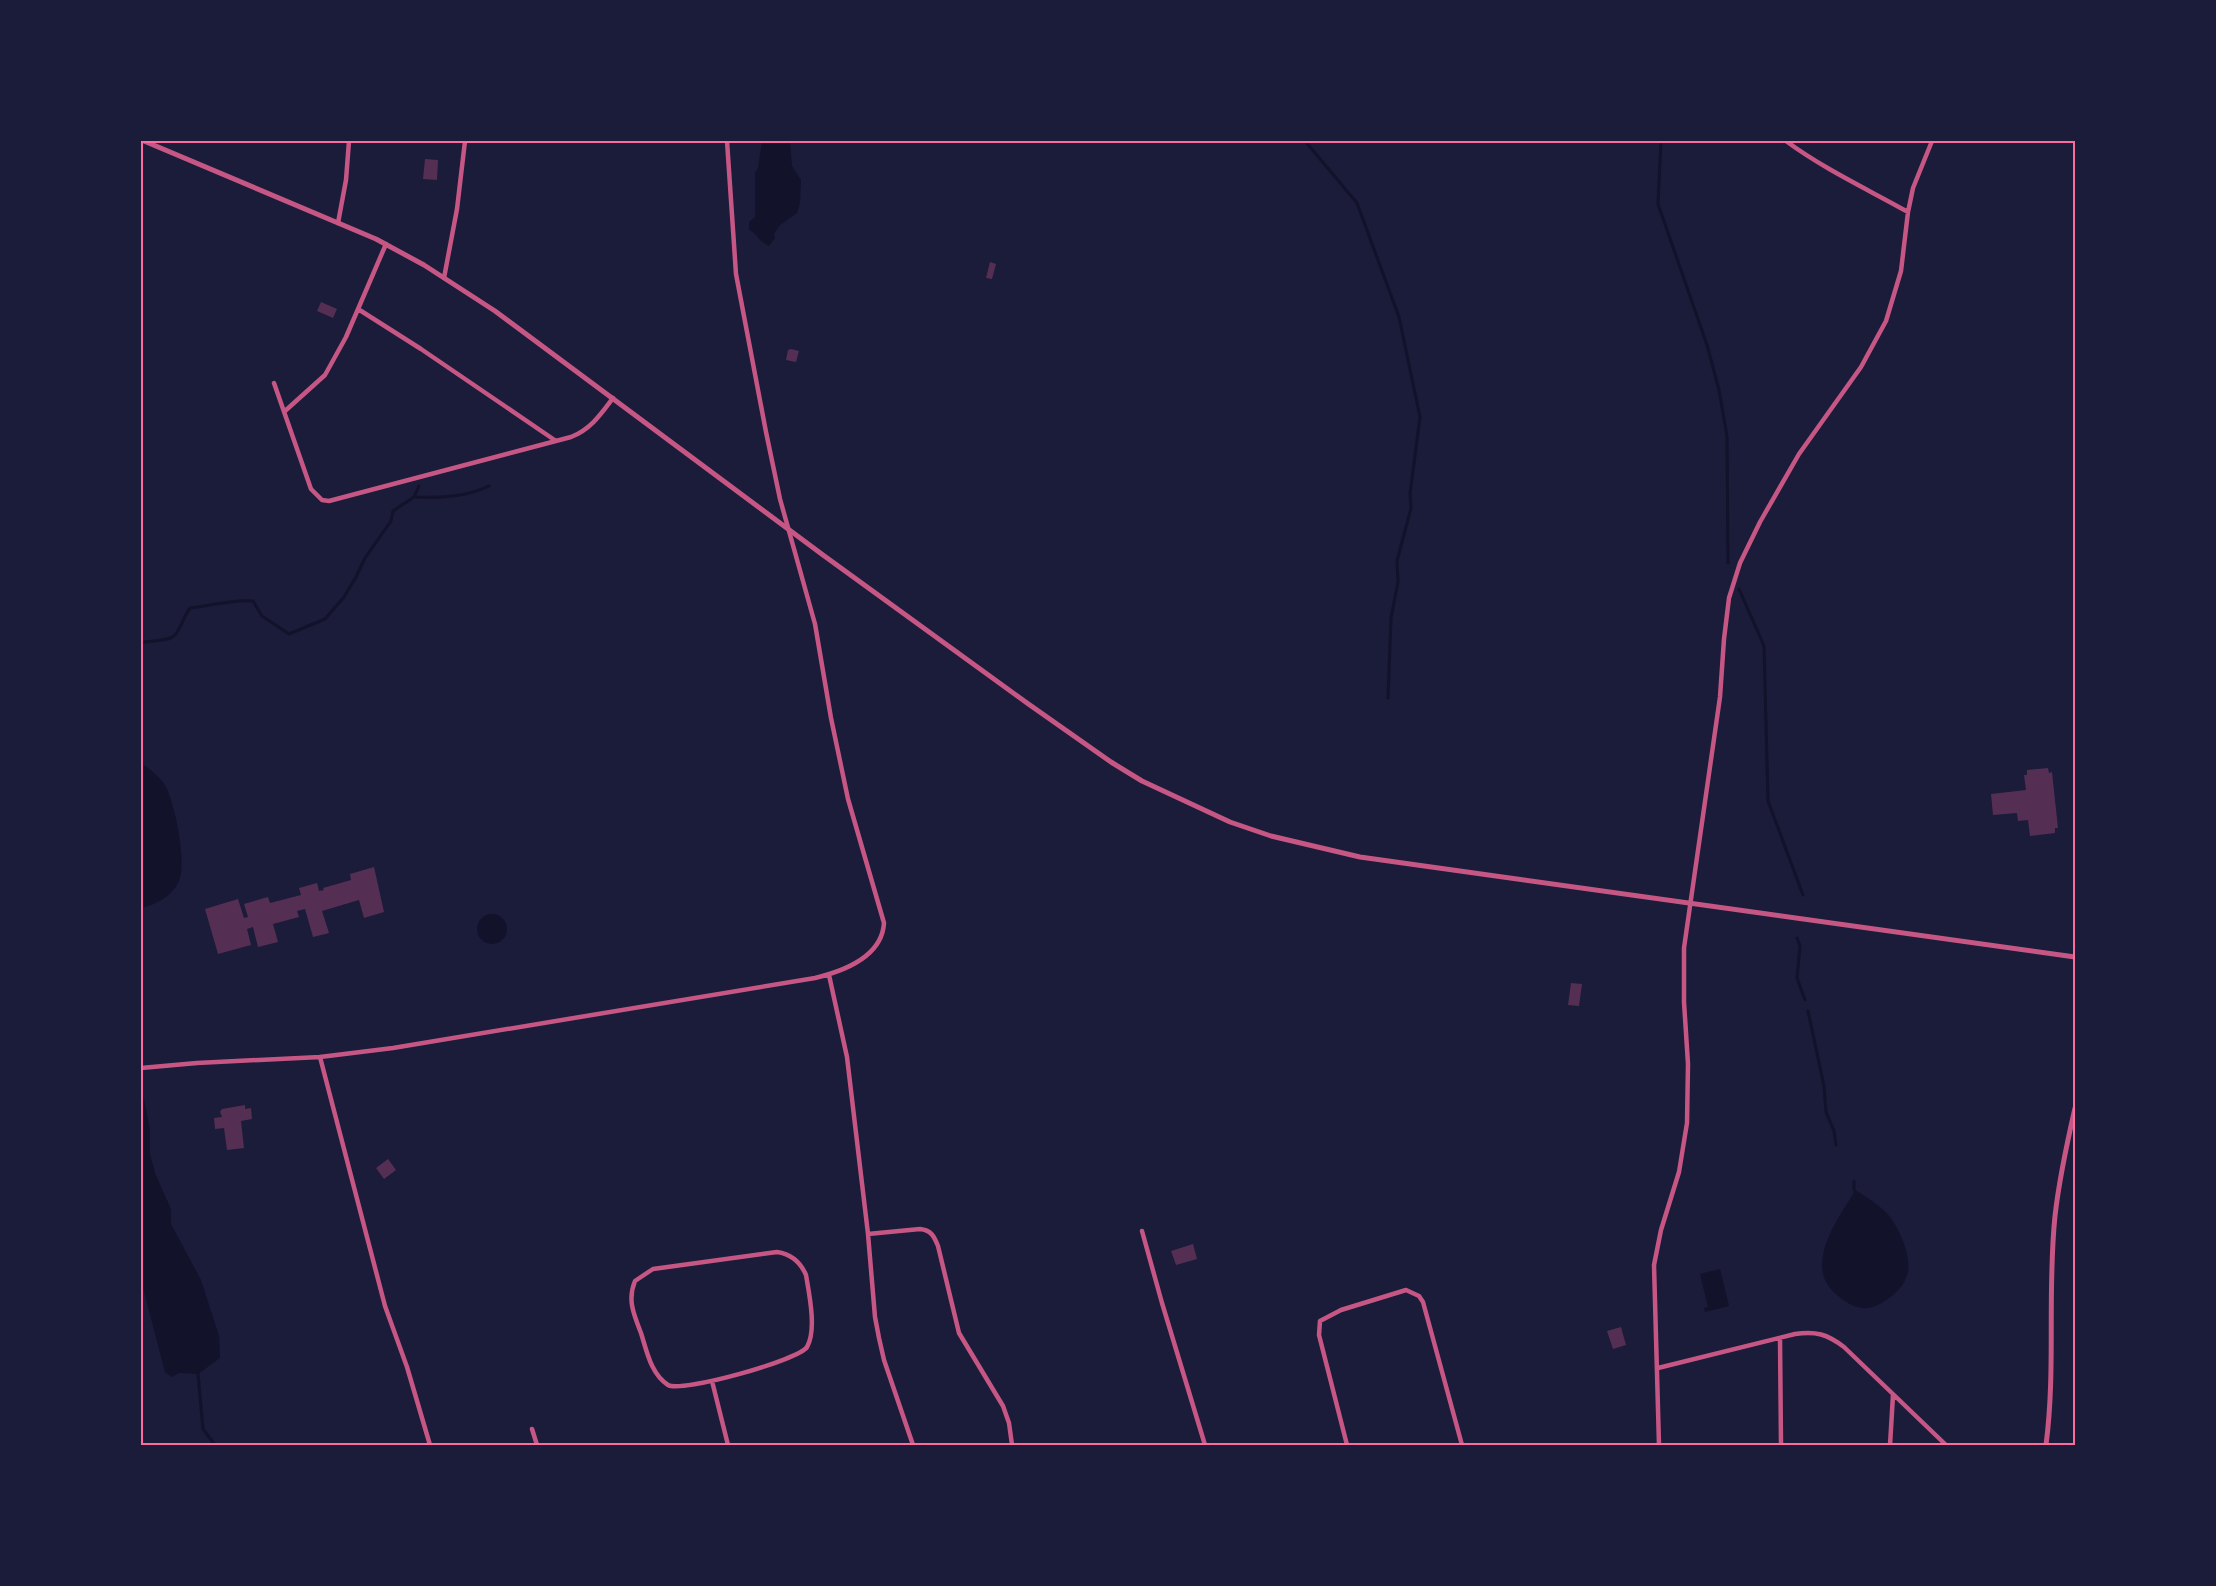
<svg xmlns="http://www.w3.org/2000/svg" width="2216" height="1586" viewBox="0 0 2216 1586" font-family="'Alegreya Sans',sans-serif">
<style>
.water{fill:#12122b}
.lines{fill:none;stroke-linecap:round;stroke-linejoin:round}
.stream{stroke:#12122b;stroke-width:3}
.building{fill:#542f53}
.minor{stroke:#c65784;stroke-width:4.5}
.tertiary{stroke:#c65784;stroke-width:5}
.neatline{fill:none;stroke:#ff6b9d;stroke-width:2}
</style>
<rect width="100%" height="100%" fill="#1b1b3a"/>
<path class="water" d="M 762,141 L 790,141 L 792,166 L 801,180 L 800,203 L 797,213 L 780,225 L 774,234 L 775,238 L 769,246 C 758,241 757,233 749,230 L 749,222 L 755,217 L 755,173 L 758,168 Z
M 141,763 C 150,769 163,779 167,789 C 175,807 188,865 178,883 C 171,897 155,905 141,908 Z
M477 929a15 15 0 1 1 30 0a15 15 0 1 1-30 0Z
M 141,1085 L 150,1129 L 150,1154 L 155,1173 L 171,1209 L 171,1224 L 201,1280 L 219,1336 L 220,1358 L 198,1374 L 179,1373 L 172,1377 L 165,1372 L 141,1280 Z
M 1854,1189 C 1865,1197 1881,1205 1890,1217 C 1900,1230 1911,1256 1908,1272 C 1906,1281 1900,1289 1893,1295 C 1872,1312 1858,1313 1837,1295 C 1824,1284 1820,1272 1823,1255 C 1827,1233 1842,1212 1853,1194 Z
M 1720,1269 L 1729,1306 L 1705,1312 L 1704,1308 L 1708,1307 L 1700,1274 Z"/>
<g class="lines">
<path class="stream" d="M 1305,141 L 1357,203 L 1399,317 L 1420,417 L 1410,494 L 1411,508 L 1397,561 L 1398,582 L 1391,618 L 1388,698
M 1661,141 L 1658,204 L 1707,345 L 1719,390 L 1727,436 L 1728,563
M 415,497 C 441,498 466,497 489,486
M 1739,589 L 1764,646 L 1768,801 L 1803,895
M 141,643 C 150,640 169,642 175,635 C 181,628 184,616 190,608 C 211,606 232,599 253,601 L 262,616 L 289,634 L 325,619 L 344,597 L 356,577 L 365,558 L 391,521 L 393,511 L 414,497 L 419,486
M 1797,938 L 1800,946 L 1797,978 L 1805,1000
M 1808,1011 L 1824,1086 L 1826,1112 L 1834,1131 L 1836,1145
M 1854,1189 L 1854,1181
M 198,1374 L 203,1429 L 215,1445"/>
</g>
<path class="building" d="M 425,159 L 438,160 L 437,180 L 423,179 Z
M 990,262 L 996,264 L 992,279 L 986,278 Z
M 321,302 L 337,309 L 333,318 L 317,311 Z
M 791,349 L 799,351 L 796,362 L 786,360 L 788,350 Z
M 2048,768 L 2049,773 L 2052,772 L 2058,828 L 2055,828 L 2055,833 L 2030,836 L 2028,820 L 2018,821 L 2017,813 L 1993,815 L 1991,794 L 2026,790 L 2024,775 L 2027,775 L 2027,770 Z
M 374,867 L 384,912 L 364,918 L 359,900 L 322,911 L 329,933 L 313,937 L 305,909 L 297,911 L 299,917 L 273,924 L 278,942 L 258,947 L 253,927 L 247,929 L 251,945 L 218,954 L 205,909 L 238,899 L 244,918 L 248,917 L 244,904 L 268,897 L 270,903 L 301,895 L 299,888 L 317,883 L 319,891 L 324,890 L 323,888 L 351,880 L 350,874 Z
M 1571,983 L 1582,984 L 1579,1006 L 1568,1005 Z
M 245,1105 L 245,1109 L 251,1108 L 252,1119 L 241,1121 L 244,1148 L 227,1150 L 224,1128 L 215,1129 L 214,1118 L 222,1117 L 220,1112 L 222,1109 Z
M 388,1159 L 396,1170 L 384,1179 L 376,1168 Z
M 1193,1244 L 1197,1259 L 1176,1265 L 1171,1251 Z
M 1621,1327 L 1626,1345 L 1613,1349 L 1607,1331 Z"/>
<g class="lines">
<path class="minor" d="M 1786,141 C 1824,169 1867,189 1908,212
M 338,223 L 346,180 L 349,141
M 444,278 L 457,209 L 465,141
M 358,309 L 421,349 L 556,441
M 274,383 L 311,489 L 322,500 L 329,501 L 571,437 C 591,429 601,414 613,398
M 285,411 L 325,375 L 346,337 L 386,244
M 829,975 L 847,1057 L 868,1234 L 875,1317 L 879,1338 L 884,1360 L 913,1445
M 320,1057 L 385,1306 L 407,1367 L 430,1445
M 141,1068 L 197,1063 L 320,1057 L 393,1048 L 815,978 C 844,971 882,956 884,923 L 848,799 L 831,718 L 815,624 L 780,499 L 766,432 L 736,274 L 727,141
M 1142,1231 L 1162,1303 L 1205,1445
M 868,1234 L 920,1229 C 931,1230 934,1236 938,1246 L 959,1333 L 1003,1406 L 1009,1423 L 1012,1445
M 777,1252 C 791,1254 800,1261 806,1275 C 809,1293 817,1330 807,1347 C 799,1360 682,1393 668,1385 C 651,1374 647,1352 641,1333 C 634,1315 627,1300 635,1281 L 653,1269 Z
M 1780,1338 L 1781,1445
M 1658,1368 L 1795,1334 C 1816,1331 1827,1334 1844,1347 L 1946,1445
M 712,1381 L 728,1445
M 532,1429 L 537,1445
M 1347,1445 L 1319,1335 L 1320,1321 L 1341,1310 L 1406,1290 L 1419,1296 L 1423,1302 L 1462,1445
M 1659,1445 L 1654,1265 L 1661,1230 L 1679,1172 L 1687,1123 L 1688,1064 L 1684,1002 L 1684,948 L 1720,697 L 1724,639 L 1729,598 L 1740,563 L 1760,522 L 1799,454 L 1861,367 L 1886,321 L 1901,271 L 1908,212 L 1913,188 L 1932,141
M 1890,1445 L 1893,1395"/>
<path class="tertiary" d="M 144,141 L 376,239 L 424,265 L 495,311 L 823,555 L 1027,703 L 1111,762 L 1142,781 L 1230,822 L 1271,836 L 1360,857 L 2075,957
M 2046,1445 C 2056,1369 2047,1292 2055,1216 C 2059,1180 2067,1143 2075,1108"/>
</g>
<rect width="2216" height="1586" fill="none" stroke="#1b1b3a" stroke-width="285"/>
<rect x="142" y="142" width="1932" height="1302" class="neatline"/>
</svg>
